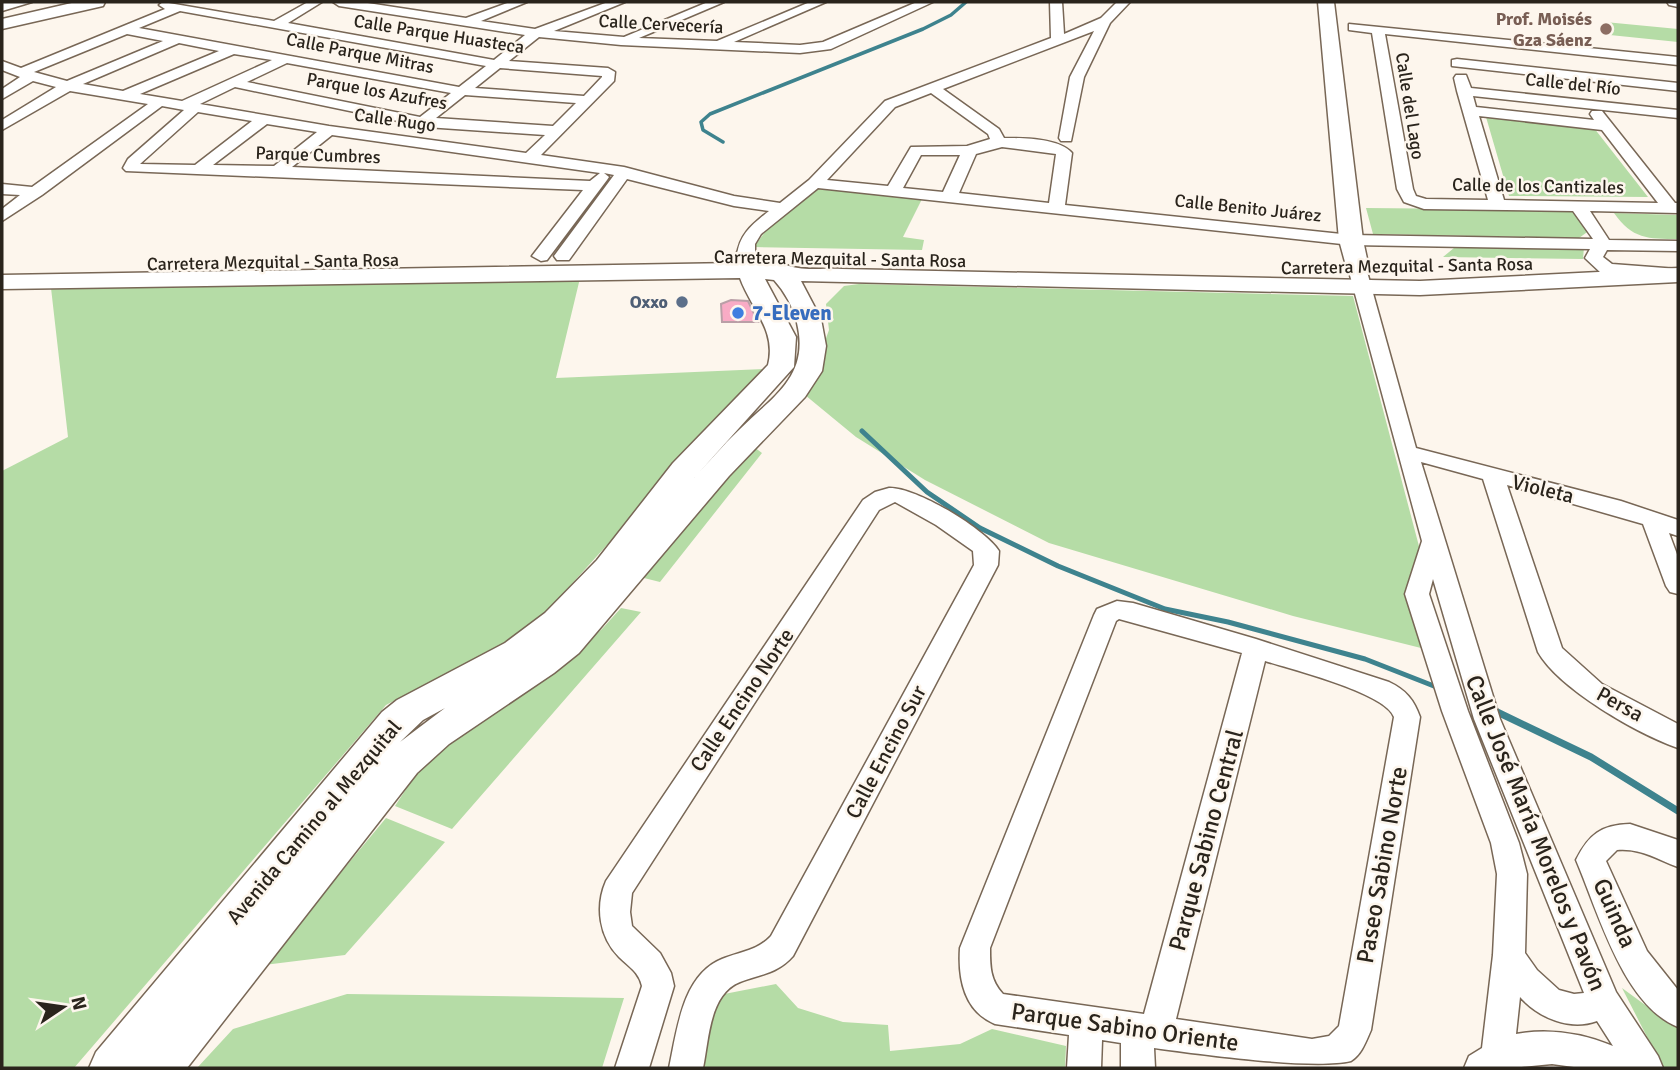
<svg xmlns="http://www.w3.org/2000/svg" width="1680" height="1070" viewBox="0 0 1680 1070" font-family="Signika,sans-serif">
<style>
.green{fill:#b5dca6}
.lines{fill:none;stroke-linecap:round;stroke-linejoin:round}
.stream-far2{stroke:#3e838e;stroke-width:3.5}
.stream-far1{stroke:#3e838e;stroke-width:5}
.stream{stroke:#3e838e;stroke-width:7}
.building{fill:#f8abc5;stroke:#ba9fa7;stroke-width:2}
.street-casing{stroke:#786756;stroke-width:3}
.secondary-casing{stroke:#786756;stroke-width:3}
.street{fill:#fff;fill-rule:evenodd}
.secondary{fill:#fff;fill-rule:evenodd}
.education-dot{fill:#8d6e63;stroke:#fdf6ed;stroke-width:2.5}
.service-dot{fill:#5c6f8a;stroke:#fdf6ed;stroke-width:2.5}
.shop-dot{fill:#3f7fe0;stroke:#fdf6ed;stroke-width:2.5}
.labels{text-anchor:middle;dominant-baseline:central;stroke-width:5;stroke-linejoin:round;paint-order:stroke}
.far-education-label{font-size:18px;font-weight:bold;fill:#785e54;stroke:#fdf6ed;text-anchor:end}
.far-street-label{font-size:18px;fill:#2a241c;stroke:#fdf6ed}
.far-service-label{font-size:18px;font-weight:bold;fill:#4e5e75;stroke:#fdf6ed;text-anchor:end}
.shop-label{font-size:21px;font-weight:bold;fill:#366cbe;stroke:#fdf6ed;text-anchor:start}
.street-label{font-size:21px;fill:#2a241c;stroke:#fdf6ed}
.near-street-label{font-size:24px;fill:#2a241c;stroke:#fdf6ed}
</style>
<rect width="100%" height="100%" fill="#fdf6ed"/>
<path class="green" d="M 1605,22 L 1678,29 L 1678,42 L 1610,35 Z
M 1486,117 L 1594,128 L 1648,197 L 1509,196 Z
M 820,187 L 922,199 L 903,237 L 924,240 L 922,250 L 754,247 L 767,229 Z
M 1366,208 L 1573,210 L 1590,230 L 1579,238 L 1373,234 Z
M 1614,213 L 1678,215 L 1678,239 C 1648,239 1632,239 1614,213 Z
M 1460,243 L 1584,247 L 1583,259 L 1443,257 Z
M 581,274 L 556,378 L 766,369 L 531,629 L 386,705 L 74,1068 L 2,1068 L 2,471 L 68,437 L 51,288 Z
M 859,284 L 1353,296 L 1420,550 L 1407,595 L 1421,648 L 1293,616 L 1049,543 L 925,480 L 856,437 L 805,395 L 829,330 L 826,304 L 844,286 Z
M 754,447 L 762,453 L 660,582 L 640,577 Z
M 621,608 L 641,612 L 452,829 L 395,806 L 418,771 L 480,716 L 558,667 L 602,629 Z
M 386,818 L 445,842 L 345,955 L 264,965 Z
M 776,984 L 798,1008 L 843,1022 L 888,1025 L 890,1051 L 960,1044 L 992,1029 L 1066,1046 L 1065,1068 L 701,1068 L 719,995 Z
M 1622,988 L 1678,1029 L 1678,1068 L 1663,1068 Z
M 347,994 L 624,998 L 602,1068 L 197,1068 L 233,1029 Z"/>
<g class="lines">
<path class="stream-far2" d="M 723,142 L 703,130 L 701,122 L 710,114 L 923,29 L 951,15 L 966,2"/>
<path class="stream-far1" d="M 862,431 L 927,492 L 980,528 L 1058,566 L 1165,609 L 1228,622 L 1365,659 L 1439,688"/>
<path class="stream" d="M 1493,710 L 1591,757 L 1678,811"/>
</g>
<path class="building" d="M 731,300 L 748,301 L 758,322 L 722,322 L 721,304 Z"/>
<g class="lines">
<defs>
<path id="street" d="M 10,2 L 32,2 L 2,11 L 2,3 Z
M 163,2 L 274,21 L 308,2 L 322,2 L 288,23 L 494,60 L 525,35 L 339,6 L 333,2 L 361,2 L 466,18 L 510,2 L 527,2 L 481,21 L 535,29 L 608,2 L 625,2 L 554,31 L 624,37 L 708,2 L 724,2 L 639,38 L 717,41 L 810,2 L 826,2 L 734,42 L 800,45 L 823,42 L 917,2 L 933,2 L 831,49 L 800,53 L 621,45 L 539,37 L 509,61 L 608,68 L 615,72 L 614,81 L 541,155 L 624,167 L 734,196 L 780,203 L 809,180 L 885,101 L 1051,38 L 1050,2 L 1062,2 L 1064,34 L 1101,18 L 1117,2 L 1130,2 L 1110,23 L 1084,77 L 1071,141 L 1061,141 L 1059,138 L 1070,77 L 1094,31 L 943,89 L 999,129 L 1004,138 C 1023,138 1059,138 1072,153 L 1065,205 L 1351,235 L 1593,239 L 1573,211 L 1424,209 L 1404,202 L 1397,189 L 1372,33 L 1349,30 L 1349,24 L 1678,57 L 1678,65 L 1385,34 L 1413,189 L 1416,196 L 1426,199 L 1488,200 L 1457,91 L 1454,78 L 1456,75 L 1466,75 L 1471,88 L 1678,110 L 1678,118 L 1473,96 L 1476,107 L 1594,120 L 1590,114 L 1592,111 L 1602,111 L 1675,203 L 1678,203 L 1678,213 L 1590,211 L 1609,240 L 1678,241 L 1678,251 L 1607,250 L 1603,257 L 1612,264 L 1678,269 L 1678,279 L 1607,274 L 1601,273 L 1585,258 L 1590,249 L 1351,245 L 818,188 L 761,234 L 755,244 L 755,256 L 746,261 L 737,256 C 739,234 753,224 769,211 L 734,206 L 627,179 L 569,260 L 557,260 L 554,256 L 614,175 L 604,173 L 609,177 L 607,180 L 547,260 L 541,261 L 532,256 L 583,190 L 126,171 L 123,168 L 128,159 L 184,110 L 162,106 L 42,195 L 2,221 L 2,209 L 20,195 L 2,194 L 2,184 L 32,187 L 148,104 L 70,91 L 2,130 L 2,120 L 56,87 L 33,81 L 2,99 L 2,89 L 20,77 L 2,70 L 2,61 L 21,68 L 165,9 L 159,5 ZM 180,11 L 486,66 L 459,87 L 139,28 ZM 127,34 L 163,41 L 67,81 L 34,72 ZM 179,43 L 219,51 L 123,91 L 83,84 ZM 234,54 L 272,60 L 182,101 L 140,94 ZM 287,63 L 451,93 L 420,117 L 247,82 ZM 500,68 L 602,76 L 602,77 L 584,96 L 475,88 ZM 235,87 L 412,124 L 413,129 L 418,130 L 426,127 L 545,135 L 526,153 L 329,126 L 200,104 ZM 931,93 L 988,134 L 990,139 L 967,146 L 911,147 L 888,186 L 827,180 L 895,107 ZM 465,95 L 576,103 L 553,126 L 436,118 ZM 198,112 L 252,121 L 195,165 L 140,164 ZM 1479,116 L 1602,130 L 1658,203 L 1504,200 ZM 267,124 L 317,132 L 274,166 L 213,165 ZM 332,135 L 600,173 L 590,181 L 292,167 ZM 1002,147 L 1056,154 L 1049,203 L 959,193 L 976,154 ZM 921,155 L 960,155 L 943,192 L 903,188 Z
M 1667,2 L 1678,2 L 1678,7 L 1669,5 Z
M 1457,59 L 1678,83 L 1678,91 L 1452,66 L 1452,60 Z
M 1357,263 L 1366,268 L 1416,448 L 1621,501 L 1678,520 L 1678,536 L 1669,533 L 1678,557 L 1678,594 L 1670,592 L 1666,586 L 1643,524 L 1507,485 L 1562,648 L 1602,684 L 1678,724 L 1678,748 C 1638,734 1559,689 1538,652 L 1483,479 L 1421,462 L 1500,719 L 1616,992 L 1658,1056 L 1663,1068 L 1581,1068 L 1552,1064 L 1512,1068 L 1464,1068 L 1469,1056 L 1482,1048 L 1493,955 L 1497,874 L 1491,843 L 1442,711 L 1405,594 L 1422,541 L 1348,268 ZM 1433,579 L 1474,719 L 1584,993 L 1574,994 L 1559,990 L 1537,970 L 1525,953 L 1527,874 L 1519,843 L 1468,711 L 1429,594 ZM 1520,997 C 1539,1018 1570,1031 1597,1021 L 1613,1046 C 1581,1033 1550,1028 1516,1034 Z
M 889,488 C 916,487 985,529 999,551 L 998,565 L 793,956 C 777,974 761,974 740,982 C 709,994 709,1040 703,1068 L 669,1068 C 677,1031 682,975 722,959 C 741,951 757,951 771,936 L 974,565 L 973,551 L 936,525 L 895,502 L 879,510 L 632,893 L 630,912 L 632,926 L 660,953 L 671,973 L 674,986 L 649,1068 L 615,1068 L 642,986 C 639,972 629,967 619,957 C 599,937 595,906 606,881 L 863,500 L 875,492 Z
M 1117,601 L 1133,603 L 1256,639 L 1389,682 C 1406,690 1414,700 1420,717 L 1371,1030 C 1366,1041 1362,1054 1351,1061 C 1313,1070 1199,1054 1154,1048 L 1155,1068 L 1121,1068 L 1121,1043 L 1102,1040 L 1101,1068 L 1067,1068 L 1069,1035 L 995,1024 C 964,1011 958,978 960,948 L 1094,615 L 1097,609 ZM 1119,619 L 1242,653 L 1144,1014 L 1003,994 C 990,980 990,966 990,948 L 1116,621 ZM 1265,661 C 1291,669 1386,693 1394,717 L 1339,1026 L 1329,1036 L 1312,1039 L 1176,1019 Z
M 1630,824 L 1678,840 L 1678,867 C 1656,859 1641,848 1617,850 L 1606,861 L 1647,951 L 1678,990 L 1678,1027 C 1623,1005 1598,911 1576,860 C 1589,834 1601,825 1630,824 Z"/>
<path id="secondary" d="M 76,2 L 105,2 L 103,6 L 2,29 L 2,19 Z
M 1318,2 L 1334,2 L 1363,240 L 1369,268 L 1366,273 L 1357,275 L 1348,273 L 1339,240 Z
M 746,249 L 754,251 L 759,259 C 773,250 777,262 789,266 C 804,271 827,268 842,269 L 1420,281 L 1678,268 L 1678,282 L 1420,295 L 801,281 L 821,319 L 826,346 L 822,371 L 805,397 L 729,476 L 579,653 L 554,673 L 449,744 L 417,773 L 187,1068 L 89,1068 L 96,1052 L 382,712 L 397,700 L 505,643 L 545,613 L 597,560 L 673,463 L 768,365 C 777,330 751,309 740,278 L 2,289 L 2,275 L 736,263 L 734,256 L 738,251 ZM 765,279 L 774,280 C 785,292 793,307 797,323 C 810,377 772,397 739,430 C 723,445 709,462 694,478 L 794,367 L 796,337 ZM 445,708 L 400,742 L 423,720 Z"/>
</defs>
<use href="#street" class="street-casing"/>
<use href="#secondary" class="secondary-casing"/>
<use href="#street" class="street"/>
<use href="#secondary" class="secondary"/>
</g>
<circle class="education-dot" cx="1606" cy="29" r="7"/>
<circle class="service-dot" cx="682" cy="302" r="7"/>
<circle class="shop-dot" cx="738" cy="313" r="7"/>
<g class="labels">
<g class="far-education-label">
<text x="1592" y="19">Prof. Moisés<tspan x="1592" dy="21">Gza Sáenz</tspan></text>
</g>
<g class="far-street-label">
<text transform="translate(661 24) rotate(3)">Calle Cervecería</text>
<text transform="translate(439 34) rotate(9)">Calle Parque Huasteca</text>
<text transform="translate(360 53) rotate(11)">Calle Parque Mitras</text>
<text transform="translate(1573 84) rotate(6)">Calle del Río</text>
<text transform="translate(377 91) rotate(10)">Parque los Azufres</text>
<text transform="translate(1410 106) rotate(81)">Calle del Lago</text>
<text transform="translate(395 120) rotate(8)">Calle Rugo</text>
<text transform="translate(318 155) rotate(2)">Parque Cumbres</text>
<text transform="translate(1538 186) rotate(1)">Calle de los Cantizales</text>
<text transform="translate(1248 208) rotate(6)">Calle Benito Juárez</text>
<text transform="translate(840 259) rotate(1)">Carretera Mezquital - Santa Rosa</text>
<text transform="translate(273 262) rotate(-1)">Carretera Mezquital - Santa Rosa</text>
<text transform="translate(1407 266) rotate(-1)">Carretera Mezquital - Santa Rosa</text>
</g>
<g class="far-service-label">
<text x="668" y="302">Oxxo</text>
</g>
<g class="shop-label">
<text x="752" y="313">7-Eleven</text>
</g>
<g class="street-label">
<text transform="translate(1543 489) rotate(14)">Violeta</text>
<text transform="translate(742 700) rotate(-56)">Calle Encino Norte</text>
<text transform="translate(1620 704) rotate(29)">Persa</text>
<text transform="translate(886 752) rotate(-62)">Calle Encino Sur</text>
<text transform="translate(314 822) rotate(-50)">Avenida Camino al Mezquital</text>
</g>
<g class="near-street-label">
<text transform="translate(1536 833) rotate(68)">Calle José María Morelos y Pavón</text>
<text transform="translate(1206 840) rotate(-75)">Parque Sabino Central</text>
<text transform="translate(1382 865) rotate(-80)">Paseo Sabino Norte</text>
<text transform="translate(1615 913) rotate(66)">Guinda</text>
<text transform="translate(1125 1027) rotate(8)">Parque Sabino Oriente</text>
</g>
</g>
<rect width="1680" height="1070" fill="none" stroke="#2a241c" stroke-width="7"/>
<g transform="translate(63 1007) rotate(77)" stroke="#fdf6ed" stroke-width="5" paint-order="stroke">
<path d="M0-5L12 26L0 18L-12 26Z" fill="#2a241c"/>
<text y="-10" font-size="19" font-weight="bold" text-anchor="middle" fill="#2a241c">N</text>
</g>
</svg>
